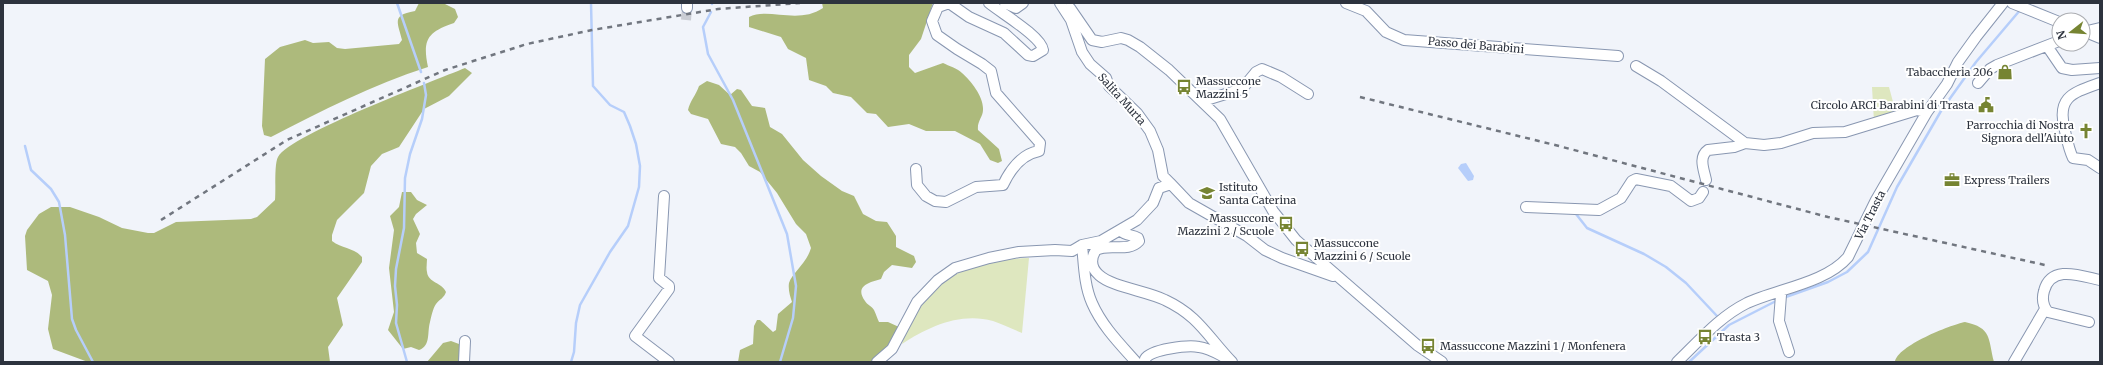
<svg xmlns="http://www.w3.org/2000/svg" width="2103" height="365" viewBox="0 0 2103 365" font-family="Merriweather,serif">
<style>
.green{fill:#dee7bf}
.forest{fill:#adba7c}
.water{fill:#b6cefa}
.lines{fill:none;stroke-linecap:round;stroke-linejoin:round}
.stream{stroke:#b6cefa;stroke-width:2.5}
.minor-tunnel{stroke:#cacdd4;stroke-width:10;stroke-dasharray:10 5;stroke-linecap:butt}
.minor-casing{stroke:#8997b1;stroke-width:12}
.minor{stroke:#fff;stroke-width:10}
.rail{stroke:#71767f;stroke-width:2.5;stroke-dasharray:5 5;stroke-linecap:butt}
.labels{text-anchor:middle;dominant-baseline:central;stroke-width:4;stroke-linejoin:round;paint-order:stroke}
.street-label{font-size:11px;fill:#2d333e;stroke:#fff}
.poi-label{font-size:11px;fill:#2d333e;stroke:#fff;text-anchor:start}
</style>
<rect width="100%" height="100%" fill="#f1f4fa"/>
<path class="green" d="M 1872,87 L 1889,87 L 1896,113 L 1874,122 Z
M 1029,258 L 1022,333 C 1012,329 1002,324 993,321 C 960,312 928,327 902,344 C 906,332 909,318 917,307 C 943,271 986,259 1029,258 Z"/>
<path class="forest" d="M 419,3 L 443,3 L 455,9 L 458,17 L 454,23 C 428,32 422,39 428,67 C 372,85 323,110 271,137 L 264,135 L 262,126 L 265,59 L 280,47 L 305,40 L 313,43 L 329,42 L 337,48 L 345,49 L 399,44 L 402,40 C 397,21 392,15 415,11 Z
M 822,3 L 933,3 L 921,39 L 909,55 L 909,67 L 915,73 L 943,63 C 949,66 957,68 962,73 C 971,81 984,97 983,110 C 983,117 977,121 978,130 L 999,149 L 1002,161 L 998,163 L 990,160 L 980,144 L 955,131 L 926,131 L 909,124 L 888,127 L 876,114 L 867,113 L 851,97 L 833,93 L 826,86 L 809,80 L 806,58 L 788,49 L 781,37 L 749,27 L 749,17 C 768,7 798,25 823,8 Z
M 465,68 L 472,73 L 449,96 L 424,109 L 399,147 L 382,154 L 371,166 L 364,193 L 337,220 L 332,235 L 332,241 C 342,249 353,247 362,257 L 362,262 L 337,298 L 343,325 L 328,347 L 330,362 L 88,362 L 53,349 L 48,329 L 52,295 L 48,281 L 27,270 L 25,236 L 27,230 L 39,214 L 51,207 L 70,207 L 99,217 L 122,228 L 148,233 L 154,233 L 176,222 L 251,219 L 257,217 L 275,200 C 276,190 274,164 278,157 C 291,134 434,81 465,68 Z
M 707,81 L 719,85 L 730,95 L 737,89 L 741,90 L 752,106 L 765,108 L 770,127 L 782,134 L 803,160 L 821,176 L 842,191 L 854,196 L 863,214 L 876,221 L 887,222 L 896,236 L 896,247 L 914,256 L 916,262 L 912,268 L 892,265 L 884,272 L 881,279 C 870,282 854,286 865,301 C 867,305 872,306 874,310 C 876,314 877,318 879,322 L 888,322 L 899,327 L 892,346 L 873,362 L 738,362 L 740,350 L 753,344 L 754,326 L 757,320 L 760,320 L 773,332 L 776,330 L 778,314 L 792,302 C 790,296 788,289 789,283 C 792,273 807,263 811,248 L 806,234 L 796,224 L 777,193 L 760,172 L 749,166 L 741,153 L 735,147 L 721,144 L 708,119 L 691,114 L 688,110 C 690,101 696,95 699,86 Z
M 402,192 L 411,192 L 417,200 L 427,205 L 416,214 L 413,219 L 420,234 L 416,243 L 417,253 L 427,259 C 427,263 426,268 427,272 C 428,283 442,282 446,292 C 444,298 440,299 436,304 C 433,308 431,317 430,322 C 427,332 431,346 419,350 L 411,347 L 403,349 L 388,330 L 394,312 L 389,268 L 394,230 L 390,216 L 399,207 Z
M 1965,322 C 1992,328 1988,338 1994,362 L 1895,362 C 1897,346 1950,325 1965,322 Z
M 451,341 L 459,344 L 460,362 L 427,362 L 443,343 Z"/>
<path class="water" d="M 1466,163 L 1474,176 L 1473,180 L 1468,181 L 1458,168 L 1461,164 Z"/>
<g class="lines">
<path class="stream" d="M 397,3 L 421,72
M 712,4 L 712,3
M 711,12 L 703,27 L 708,54 L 733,100 L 787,234 L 796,286 L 793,318 L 780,362
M 25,146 L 31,170 L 51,189 L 59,202 L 65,235 L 72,319 L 76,330 L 93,362
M 1576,214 L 1587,228 L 1644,254 L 1666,267 L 1686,283 L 1717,316
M 1783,298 L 1828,282 L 1847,272 L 1868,252 L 1897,187 L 1941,111 L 1976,62 L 2021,9
M 407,362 L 396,323 L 397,305 L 395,286 L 396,269 L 404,228 L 405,178 L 410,154 L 422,119 L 426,95 L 424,83
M 571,362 L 574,352 L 576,323 L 580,305 L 610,252 L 628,226 L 639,187 L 640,166 L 636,144 L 630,126 L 624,112 L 610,105 L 593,86 L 591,3
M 1689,362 L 1729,325 L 1778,300"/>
<path class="minor-tunnel" d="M 686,20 L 687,8"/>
<defs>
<path id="minor" d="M 1005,3 L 1016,8 L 1023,3
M 1346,3 L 1366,11 L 1386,32 L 1404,40 L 1618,56
M 2012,3 L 2059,22
M 687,8 L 687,3
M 1070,8 L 1092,40 L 1102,42 L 1121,38 L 1128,40 L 1140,47 L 1169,70 L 1220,119 L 1273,211 L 1296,240 L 1417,345 L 1442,362
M 2083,31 L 2100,38
M 2083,32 L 2100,28
M 2047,46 L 2062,68 L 2072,70 L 2100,68
M 1636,66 L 1661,81 L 1745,143
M 1978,83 L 1990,69 L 1997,65 L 2059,41
M 2100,83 C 2072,93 2056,97 2065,131 C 2067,140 2069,150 2073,158 L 2088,160 L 2100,168
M 1203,101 L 1242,89 L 1256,72 L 1262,69 L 1281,77 L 1308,94
M 916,169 L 917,185 L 926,196 L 935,201 L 946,202 L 976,187 L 1003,185 C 1010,170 1022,154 1039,151 L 1040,143 L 996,93 L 991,71 L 982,64 L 957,49 L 937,35 L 932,21 L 938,7 L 949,3 L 969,17 L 1004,33 L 1028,55 L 1033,56 L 1043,50 C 1041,36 1001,13 989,3
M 1706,180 C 1704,170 1698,157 1708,150 L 1734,147 L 1745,143 L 1764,145 L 1781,143 L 1813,133 L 1845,132 L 1917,110 L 1927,112
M 1170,183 L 1189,203 L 1247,236 L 1265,250 L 1282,258 L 1333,276
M 664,196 L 659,278 L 669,286 L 669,289 L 635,336 L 669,362
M 1526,207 L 1599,210 L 1621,198 L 1632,181 L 1636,179 L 1671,186 L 1691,201 L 1699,198 L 1703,192
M 1121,231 C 1126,236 1132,234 1138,238 L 1139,241 C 1128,253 1109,243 1096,250 C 1090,259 1091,268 1099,275 C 1112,287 1147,291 1165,300 C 1199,316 1207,336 1232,362
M 1082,245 C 1084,264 1084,285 1092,303 C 1102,326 1120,344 1136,362
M 1781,295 L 1779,321 L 1789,352
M 2089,322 L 2048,312 C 2043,306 2042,298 2044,291 C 2051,264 2081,276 2100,280
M 464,362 L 465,341
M 877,362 L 892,349 L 917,302 L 938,280 L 955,268 L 989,258 L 1019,252 L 1055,250 L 1072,251 L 1082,245 L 1101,241 L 1137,220 L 1153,203 L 1159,188 L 1168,185 L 1170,183 L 1163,176 L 1158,150 L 1150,131 L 1137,113 L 1109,86 L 1106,78 L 1090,64 L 1082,52 L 1071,20 L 1060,3
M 1145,362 L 1145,359 C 1151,349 1188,345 1199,347 C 1209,348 1218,354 1226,358
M 1677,362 C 1699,341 1719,317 1747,303 C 1777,289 1826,283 1848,257 L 1876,200 L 1927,112 L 1947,84 L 1958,62 L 1976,37 L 2003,3
M 2014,362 L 2045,309"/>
</defs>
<use href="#minor" class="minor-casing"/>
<use href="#minor" class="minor"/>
<path class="rail" d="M 1360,97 L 1555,145 L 1828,217 L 2045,265
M 161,220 L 287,140 L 445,70 L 527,44 L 592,30 L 718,9 L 800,3"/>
</g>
<defs>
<symbol id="shop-bare" viewBox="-9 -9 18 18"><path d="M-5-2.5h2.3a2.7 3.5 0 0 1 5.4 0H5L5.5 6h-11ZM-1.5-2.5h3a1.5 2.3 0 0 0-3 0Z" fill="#768432" stroke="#fff" stroke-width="2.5" paint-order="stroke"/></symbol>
<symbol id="bus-bare" viewBox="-9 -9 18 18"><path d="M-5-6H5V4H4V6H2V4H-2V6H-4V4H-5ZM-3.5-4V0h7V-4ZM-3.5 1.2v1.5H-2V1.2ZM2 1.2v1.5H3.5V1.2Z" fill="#768432" stroke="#fff" stroke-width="2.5" paint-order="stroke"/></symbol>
<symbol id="civic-bare" viewBox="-9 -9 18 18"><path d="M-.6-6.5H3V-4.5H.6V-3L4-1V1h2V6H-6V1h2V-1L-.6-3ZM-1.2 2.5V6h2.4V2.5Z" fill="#768432" stroke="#fff" stroke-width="2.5" paint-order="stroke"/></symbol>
<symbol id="church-bare" viewBox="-9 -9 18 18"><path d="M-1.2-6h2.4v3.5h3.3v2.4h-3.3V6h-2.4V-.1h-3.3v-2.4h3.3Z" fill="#768432" stroke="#fff" stroke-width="2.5" paint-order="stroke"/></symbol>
<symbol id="office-bare" viewBox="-9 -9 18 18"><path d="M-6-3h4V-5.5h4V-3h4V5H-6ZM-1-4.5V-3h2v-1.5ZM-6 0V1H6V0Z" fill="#768432" stroke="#fff" stroke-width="2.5" paint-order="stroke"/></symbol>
<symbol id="school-bare" viewBox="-9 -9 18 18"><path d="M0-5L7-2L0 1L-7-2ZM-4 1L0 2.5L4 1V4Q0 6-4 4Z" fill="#768432" stroke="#fff" stroke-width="2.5" paint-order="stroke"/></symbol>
</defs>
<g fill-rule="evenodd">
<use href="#shop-bare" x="1994" y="61" width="22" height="22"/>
<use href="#bus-bare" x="1173" y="76" width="22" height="22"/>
<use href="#civic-bare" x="1975" y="94" width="22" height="22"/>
<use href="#church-bare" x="2075" y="120" width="22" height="22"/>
<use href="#office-bare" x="1941" y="169" width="22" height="22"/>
<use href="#school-bare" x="1196" y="182" width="22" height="22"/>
<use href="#bus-bare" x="1275" y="213" width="22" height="22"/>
<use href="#bus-bare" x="1291" y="238" width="22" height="22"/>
<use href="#bus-bare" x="1694" y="326" width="22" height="22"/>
<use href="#bus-bare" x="1417" y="335" width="22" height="22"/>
</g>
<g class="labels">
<g class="street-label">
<text transform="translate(1476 45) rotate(5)">Passo dei Barabini</text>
<text transform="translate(1122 99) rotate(48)">Salita Murta</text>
<text transform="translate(1870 215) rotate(-63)">Via Trasta</text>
</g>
<g class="poi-label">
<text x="1993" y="72" text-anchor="end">Tabaccheria 206</text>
<text x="1196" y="81">Massuccone<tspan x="1196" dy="13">Mazzini 5</tspan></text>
<text x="1974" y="105" text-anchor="end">Circolo ARCI Barabini di Trasta</text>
<text x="2074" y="125" text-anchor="end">Parrocchia di Nostra<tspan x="2074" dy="13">Signora dell'Aiuto</tspan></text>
<text x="1964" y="180">Express Trailers</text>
<text x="1219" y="187">Istituto<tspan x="1219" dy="13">Santa Caterina</tspan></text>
<text x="1274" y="218" text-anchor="end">Massuccone<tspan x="1274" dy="13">Mazzini 2 / Scuole</tspan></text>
<text x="1314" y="243">Massuccone<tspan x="1314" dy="13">Mazzini 6 / Scuole</tspan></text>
<text x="1717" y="337">Trasta 3</text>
<text x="1440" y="346">Massuccone Mazzini 1 / Monfenera</text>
</g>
</g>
<rect width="2103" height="365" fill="none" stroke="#2d333e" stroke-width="8"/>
<g transform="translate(2071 32) rotate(253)"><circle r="19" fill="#ffffff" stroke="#abadb2"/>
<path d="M0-3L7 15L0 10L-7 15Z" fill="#768432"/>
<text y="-6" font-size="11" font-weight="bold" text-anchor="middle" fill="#2d333e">N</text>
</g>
</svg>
